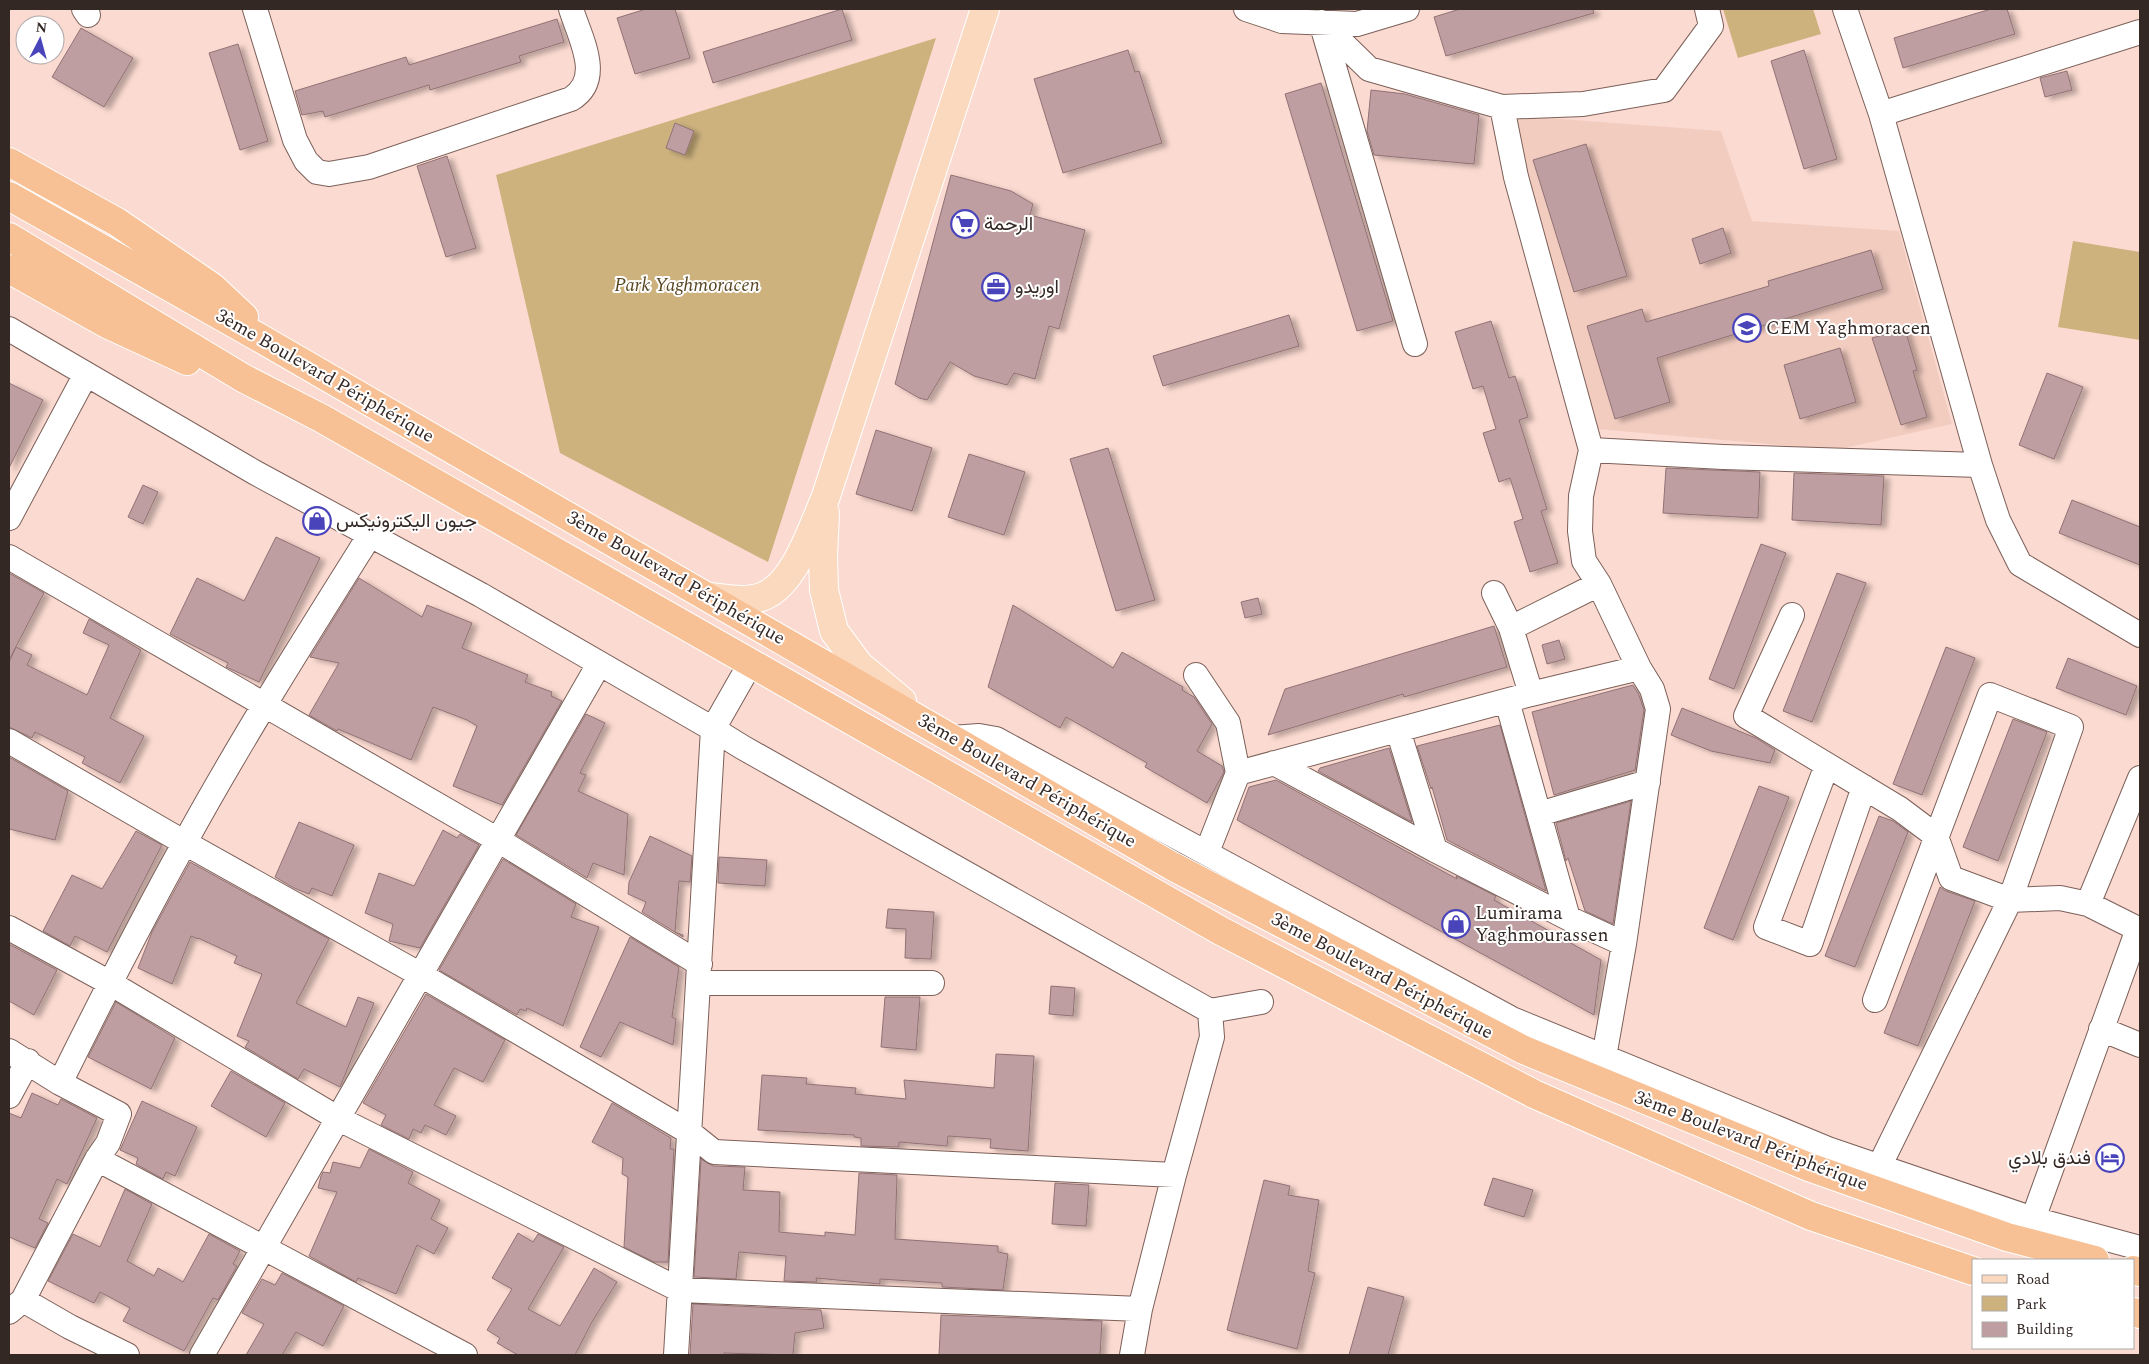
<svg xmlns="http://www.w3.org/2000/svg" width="2149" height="1364" viewBox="0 0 2149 1364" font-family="Spectral,Vazirmatn,serif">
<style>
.built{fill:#f3ccc0}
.green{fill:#cdb27e}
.building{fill:#be9ea0;stroke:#917275;filter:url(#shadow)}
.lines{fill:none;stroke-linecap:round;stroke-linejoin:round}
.minor-casing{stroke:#7c6059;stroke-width:26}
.major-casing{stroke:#fff;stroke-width:30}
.highway-casing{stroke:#fff;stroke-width:30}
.minor{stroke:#fff;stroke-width:24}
.major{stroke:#fad9bf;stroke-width:28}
.highway{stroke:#f7c095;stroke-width:28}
.labels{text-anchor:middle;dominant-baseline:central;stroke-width:4;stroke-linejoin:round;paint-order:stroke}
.poi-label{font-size:19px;fill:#342825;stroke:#fff;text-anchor:start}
.park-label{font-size:19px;font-style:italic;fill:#584622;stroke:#fff}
.street-label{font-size:19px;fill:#342825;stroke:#fff}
</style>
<defs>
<filter id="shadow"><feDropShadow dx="5.5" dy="3" stdDeviation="2.5" flood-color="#0004"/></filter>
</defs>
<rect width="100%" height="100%" fill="#fbdad1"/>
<path class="built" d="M 1509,115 L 1721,131 L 1752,221 L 1899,231 L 1952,424 L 1836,450 L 1597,429 Z"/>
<path class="green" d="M 1723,9 L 1813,9 L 1821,34 L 1738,58 Z
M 936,38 L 768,562 L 560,453 L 496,175 Z
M 2073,241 L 2140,252 L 2140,340 L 2058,327 Z"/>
<path class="building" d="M 646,9 L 675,9 L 690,58 L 635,74 L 617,18 Z
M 842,9 L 852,40 L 713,83 L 703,52 Z
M 1460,9 L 1593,9 L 1594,13 L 1446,56 L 1434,17 Z
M 1991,9 L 2007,9 L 2015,34 L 1903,68 L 1894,38 Z
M 557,19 L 564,42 L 519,56 L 521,62 L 430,90 L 429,85 L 325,117 L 323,111 L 302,115 L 295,91 L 406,57 L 409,65 Z
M 81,28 L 133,58 L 104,107 L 52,77 Z
M 238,44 L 268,141 L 240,150 L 209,53 Z
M 1128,50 L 1135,72 L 1139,71 L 1162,143 L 1063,173 L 1034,79 Z
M 1804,50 L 1837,159 L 1804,169 L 1771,61 Z
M 2067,71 L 2072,90 L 2045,97 L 2040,78 Z
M 1321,83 L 1393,321 L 1357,331 L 1285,94 Z
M 1371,90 L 1405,94 L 1479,115 L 1474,164 L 1374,155 L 1367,131 Z
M 675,123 L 694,131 L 685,155 L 666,148 Z
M 1586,144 L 1627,276 L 1574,292 L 1533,160 Z
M 447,156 L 476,248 L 446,257 L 417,166 Z
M 951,175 L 1011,191 L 1033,204 L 1030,215 L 1085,230 L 1059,329 L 1049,326 L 1035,379 L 1014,373 L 1007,385 L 974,376 L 950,362 L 927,400 L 919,398 L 895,384 Z
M 1723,228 L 1731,253 L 1700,264 L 1692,239 Z
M 1871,250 L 1883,289 L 1657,358 L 1670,402 L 1615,419 L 1587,326 L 1642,309 L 1646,322 L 1769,286 L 1768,281 Z
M 1289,315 L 1299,346 L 1163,386 L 1153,356 Z
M 1491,321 L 1509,378 L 1515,376 L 1528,417 L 1519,420 L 1547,509 L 1541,511 L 1558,563 L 1530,572 L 1514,522 L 1523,519 L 1510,478 L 1499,482 L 1483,433 L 1496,429 L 1483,386 L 1473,389 L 1455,332 Z
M 1905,329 L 1917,370 L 1913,371 L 1927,417 L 1901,425 L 1872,338 Z
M 1840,348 L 1856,402 L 1800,419 L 1784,365 Z
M 2047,373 L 2083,387 L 2054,459 L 2019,445 Z
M 9,383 L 43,400 L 9,468 Z
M 876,430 L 932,448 L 912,511 L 856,494 Z
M 1108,448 L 1155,600 L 1116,611 L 1070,459 Z
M 969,454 L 1025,472 L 1004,535 L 948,517 Z
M 1666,468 L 1760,472 L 1758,518 L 1663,513 Z
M 1794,473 L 1884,476 L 1881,525 L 1792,520 Z
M 143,485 L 158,492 L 143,524 L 128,517 Z
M 2072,500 L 2140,527 L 2140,565 L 2059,533 Z
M 276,537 L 320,558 L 259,682 L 226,667 L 228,663 L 170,634 L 197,578 L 244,601 Z
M 1761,544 L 1786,553 L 1734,689 L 1709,679 Z
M 9,573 L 44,593 L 9,660 Z
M 1837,573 L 1866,583 L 1812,722 L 1783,711 Z
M 359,578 L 422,617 L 427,605 L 472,623 L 462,648 L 528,675 L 525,682 L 552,692 L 551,696 L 562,701 L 502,805 L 453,786 L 477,726 L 467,720 L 433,707 L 411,760 L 338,729 L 337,731 L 309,715 L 339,663 L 310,657 Z
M 1258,598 L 1262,614 L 1245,618 L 1241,602 Z
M 1013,605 L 1113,668 L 1122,652 L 1183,687 L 1182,690 L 1194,697 L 1212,724 L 1197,751 L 1222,766 L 1224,772 L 1207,803 L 1145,767 L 1147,763 L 1066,717 L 1060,728 L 988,687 Z
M 89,619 L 141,650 L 110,718 L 144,736 L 120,783 L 82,763 L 85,757 L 35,732 L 32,738 L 9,727 L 9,662 L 16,647 L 32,655 L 27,665 L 87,695 L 109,645 L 83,633 Z
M 1494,626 L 1507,667 L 1404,697 L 1403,694 L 1268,735 L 1285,689 Z
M 1559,640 L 1565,659 L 1547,664 L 1542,645 Z
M 1946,647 L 1975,658 L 1922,795 L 1893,784 Z
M 2068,658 L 2137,686 L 2126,715 L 2056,688 Z
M 1633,685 L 1639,695 L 1644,710 L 1635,770 L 1554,795 L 1532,712 Z
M 1682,708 L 1756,738 L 1775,750 L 1770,763 L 1711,751 L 1671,735 Z
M 586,714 L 605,723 L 580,773 L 586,775 L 578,791 L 628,814 L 624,875 L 593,863 L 587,878 L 516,835 Z
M 2013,719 L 2047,732 L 1998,861 L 1963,847 Z
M 1500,725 L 1546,891 L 1447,840 L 1432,787 L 1431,789 L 1417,746 Z
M 1389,748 L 1412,822 L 1318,771 L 1320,768 Z
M 9,757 L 68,791 L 55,840 L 9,829 Z
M 1276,780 L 1457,879 L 1456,876 L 1496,896 L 1494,900 L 1601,960 L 1594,1015 L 1237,820 L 1249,787 Z
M 1759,786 L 1789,797 L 1733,940 L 1704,928 Z
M 1631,801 L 1613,924 L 1585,911 L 1568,858 L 1566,861 L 1556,823 Z
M 1879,816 L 1893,821 L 1908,832 L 1855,967 L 1825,956 Z
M 299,822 L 354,845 L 332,896 L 312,888 L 309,894 L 294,888 L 275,877 Z
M 443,830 L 457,838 L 460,834 L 479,845 L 420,948 L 389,941 L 393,924 L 365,913 L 379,873 L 414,886 Z
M 136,831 L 162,845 L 107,952 L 75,936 L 70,946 L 43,931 L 72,875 L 102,889 Z
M 650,836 L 692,856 L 690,882 L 679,881 L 675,932 L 683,935 L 683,937 L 642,912 L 646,902 L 628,894 L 629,882 Z
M 719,857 L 767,860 L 765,886 L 718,883 Z
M 503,859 L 576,904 L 571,917 L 599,927 L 563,1026 L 527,1008 L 526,1011 L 520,1009 L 517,1015 L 439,970 Z
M 190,862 L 329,939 L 296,1003 L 346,1027 L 358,997 L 374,1003 L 340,1087 L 304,1069 L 298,1079 L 245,1047 L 249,1041 L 237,1036 L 262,974 L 234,963 L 237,956 L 198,938 L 198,939 L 191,936 L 172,984 L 138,968 L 152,932 Z
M 1940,887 L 1946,891 L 1975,901 L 1918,1046 L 1884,1033 Z
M 888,909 L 934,912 L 931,959 L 905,958 L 906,929 L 886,928 Z
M 630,937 L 679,967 L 672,1017 L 676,1019 L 673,1045 L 620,1022 L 601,1057 L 580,1047 Z
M 9,944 L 57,970 L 34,1015 L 9,1001 Z
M 1051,986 L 1075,988 L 1073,1016 L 1049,1014 Z
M 426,994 L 505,1040 L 483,1082 L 454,1068 L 453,1070 L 434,1105 L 456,1116 L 446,1135 L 425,1125 L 421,1133 L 413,1129 L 409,1139 L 381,1125 L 386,1115 L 363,1103 Z
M 885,997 L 920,997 L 916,1050 L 881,1047 Z
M 116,1002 L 175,1038 L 151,1089 L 88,1057 Z
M 996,1054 L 1034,1056 L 1028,1151 L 990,1148 L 991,1139 L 948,1136 L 947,1146 L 899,1142 L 899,1147 L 861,1146 L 861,1138 L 854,1137 L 854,1135 L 758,1130 L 762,1075 L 807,1078 L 806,1084 L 856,1088 L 855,1094 L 906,1099 L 904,1080 L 994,1088 Z
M 231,1071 L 285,1103 L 266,1137 L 211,1106 Z
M 32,1093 L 58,1105 L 61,1099 L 97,1118 L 67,1184 L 57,1179 L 39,1219 L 48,1223 L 35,1248 L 9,1237 L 9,1113 L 21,1118 Z
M 142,1101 L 197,1127 L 175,1176 L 166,1172 L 163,1179 L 136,1164 L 138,1158 L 120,1150 Z
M 612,1103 L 671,1138 L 670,1149 L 674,1149 L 668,1262 L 654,1262 L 624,1247 L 628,1177 L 622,1174 L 623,1158 L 592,1142 Z
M 369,1149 L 413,1172 L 408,1183 L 440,1200 L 431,1219 L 448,1228 L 434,1254 L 417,1245 L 396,1294 L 358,1278 L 356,1282 L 309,1256 L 337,1192 L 318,1188 L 321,1176 L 323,1172 L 330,1173 L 333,1162 L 360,1168 Z
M 701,1159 L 713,1166 L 745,1167 L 743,1190 L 780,1192 L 779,1232 L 825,1236 L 825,1232 L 855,1235 L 859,1173 L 897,1175 L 895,1239 L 998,1246 L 998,1252 L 1008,1254 L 1003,1290 L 942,1287 L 942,1283 L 880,1279 L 880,1284 L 816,1278 L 817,1282 L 784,1281 L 786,1256 L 739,1252 L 736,1279 L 694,1277 Z
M 1493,1178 L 1533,1190 L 1524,1217 L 1484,1205 Z
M 1264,1180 L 1290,1186 L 1288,1195 L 1319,1200 L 1308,1271 L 1315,1273 L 1297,1349 L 1227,1330 Z
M 1055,1183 L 1089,1185 L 1086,1226 L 1052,1224 Z
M 125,1189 L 152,1204 L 127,1261 L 154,1276 L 158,1268 L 183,1282 L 209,1234 L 240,1251 L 233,1264 L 237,1266 L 218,1300 L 213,1298 L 184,1351 L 123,1321 L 130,1308 L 100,1292 L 94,1303 L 48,1281 L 73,1234 L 100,1247 Z
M 518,1233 L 533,1242 L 538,1234 L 564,1247 L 528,1309 L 560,1326 L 594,1268 L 617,1282 L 592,1322 L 575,1355 L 518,1355 L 497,1343 L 500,1338 L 487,1330 L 512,1289 L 492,1278 Z
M 282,1273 L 344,1306 L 323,1346 L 296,1332 L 282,1355 L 246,1355 L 264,1324 L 242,1313 L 262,1279 L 275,1285 Z
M 1368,1287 L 1404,1297 L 1388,1355 L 1349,1355 Z
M 693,1304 L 821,1310 L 824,1328 L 795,1333 L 793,1355 L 724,1353 L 724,1355 L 690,1355 Z
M 941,1315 L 1102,1321 L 1100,1355 L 939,1355 Z"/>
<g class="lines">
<defs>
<path id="minor" d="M 84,9 L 88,15
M 255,9 L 295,140 L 306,161 L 317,172 L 329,174 L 369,167 L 571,99 C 604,79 580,38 571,9
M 1246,9 L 1282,21 L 1357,24 L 1407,9
M 1845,9 L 1881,114 L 1980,465 L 1998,520 L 2020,564 L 2140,635
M 1502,107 L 1516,177 L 1591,450 L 1723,457 L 1980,465
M 1881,114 L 2140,32
M 9,329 L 254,472 L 481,595 L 713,729 L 742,747 L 1210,1011 L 1212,1037 L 1174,1175 L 1140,1309 L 1132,1355
M 1415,344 L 1321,22 L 1369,69 L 1502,107 L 1583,104 L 1664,90 L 1711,26 L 1707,9
M 1591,450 L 1581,496 L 1580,531 L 1584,561 L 1599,584 L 1639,668
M 9,518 L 86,374
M 9,557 L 498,840 L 700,964
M 1792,615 L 1746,716 L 1900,809 L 1936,836 L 1951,878 L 2010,900 L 2060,898 L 2088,904 L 2140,930
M 1511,628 L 1599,584
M 1196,675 L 1228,723 L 1238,773 L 1207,852
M 1531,694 L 1639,668 L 1652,689 L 1658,709 L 1624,944 L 1604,1057
M 1507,701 L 1568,918
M 1398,730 L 1435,850 L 1568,918 L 1624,944
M 952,738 L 979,736 L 996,739 L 1512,1019 L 1828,1149 L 2033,1219 L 2140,1248
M 9,741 L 185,843 L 421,975 L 689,1132 L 714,1152 L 1174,1175
M 1274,763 L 1435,850
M 1827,765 L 1766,927 L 1810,944 L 1864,787
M 1238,773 L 1531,694 L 1511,628 L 1494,593
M 1539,814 L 1648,782
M 2088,904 L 2140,778
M 9,928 L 110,983 L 339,1119 L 680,1290 L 1140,1309
M 699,983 L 932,983
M 1875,1000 L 1990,695 L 2071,727 L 2010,900 L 1879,1167
M 1210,1011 L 1261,1002
M 2101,1029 L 2140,1045
M 9,1051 L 60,1083 L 119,1114 L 108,1143 L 97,1159 L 23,1300 L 9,1312
M 60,1083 C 100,1002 141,922 184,844 C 242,738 306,637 370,535
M 9,1096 L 28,1061
M 97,1159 L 465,1355
M 2033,1219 L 2138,929
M 23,1300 L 70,1327 L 127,1355
M 202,1355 L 599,664
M 676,1355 L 713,729 L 750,664"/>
<path id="major" d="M 825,513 L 823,556 L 824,590 L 834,631 L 859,665 L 902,701
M 710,597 C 728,599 747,603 764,596 C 795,583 812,528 825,499 L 985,9"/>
<path id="highway" d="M 9,162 L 117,222 L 212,287 L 244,317
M 9,196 L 258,337 L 1172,866 L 1524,1050 L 1809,1167 L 2007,1237 L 2095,1260
M 9,237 L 243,378 L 321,418 L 1221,931 L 1534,1094 L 1811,1216 L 1973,1271
M 9,269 L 107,324 L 187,361
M 2133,1270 L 2140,1272
M 2133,1312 L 2140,1314"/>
</defs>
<use href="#minor" class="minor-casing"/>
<use href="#major" class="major-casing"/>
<use href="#highway" class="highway-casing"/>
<use href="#minor" class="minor"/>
<use href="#major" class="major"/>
<use href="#highway" class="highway"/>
</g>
<defs>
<symbol id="supermarket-ring" viewBox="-11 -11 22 22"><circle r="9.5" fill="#fff" stroke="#4a44bb" stroke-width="1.5"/><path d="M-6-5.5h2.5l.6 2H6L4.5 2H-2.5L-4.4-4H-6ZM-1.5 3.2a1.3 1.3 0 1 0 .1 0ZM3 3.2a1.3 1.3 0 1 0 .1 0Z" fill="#4a44bb"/></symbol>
<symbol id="office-ring" viewBox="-11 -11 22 22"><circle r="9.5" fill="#fff" stroke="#4a44bb" stroke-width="1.5"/><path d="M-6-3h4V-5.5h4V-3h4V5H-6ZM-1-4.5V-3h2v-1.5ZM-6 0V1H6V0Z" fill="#4a44bb"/></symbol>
<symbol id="school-ring" viewBox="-11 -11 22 22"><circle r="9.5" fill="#fff" stroke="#4a44bb" stroke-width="1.5"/><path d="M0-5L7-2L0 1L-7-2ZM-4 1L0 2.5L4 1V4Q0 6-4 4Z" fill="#4a44bb"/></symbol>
<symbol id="shop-ring" viewBox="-11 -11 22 22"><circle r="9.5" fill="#fff" stroke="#4a44bb" stroke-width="1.5"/><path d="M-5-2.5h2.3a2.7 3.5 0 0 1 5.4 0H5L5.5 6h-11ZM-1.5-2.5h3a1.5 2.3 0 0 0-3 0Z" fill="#4a44bb"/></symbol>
<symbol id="hotel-ring" viewBox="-11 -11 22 22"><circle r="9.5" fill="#fff" stroke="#4a44bb" stroke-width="1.5"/><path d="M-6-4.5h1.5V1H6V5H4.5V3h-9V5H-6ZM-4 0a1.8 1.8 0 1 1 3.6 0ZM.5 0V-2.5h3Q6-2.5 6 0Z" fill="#4a44bb"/></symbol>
</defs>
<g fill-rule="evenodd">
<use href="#supermarket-ring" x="949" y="208" width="32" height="32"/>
<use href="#office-ring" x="980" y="271" width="32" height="32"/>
<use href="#school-ring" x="1731" y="312" width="32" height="32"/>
<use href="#shop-ring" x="301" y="505" width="32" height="32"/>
<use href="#shop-ring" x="1440" y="908" width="32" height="32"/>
<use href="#hotel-ring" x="2094" y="1142" width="32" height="32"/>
</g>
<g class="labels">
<g class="poi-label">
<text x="984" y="224">الرحمة</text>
<text x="1015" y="287">اوريدو</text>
<text x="1766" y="328">CEM Yaghmoracen</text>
<text x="336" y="521">جيون اليكترونيكس</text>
<text x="1475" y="913">Lumirama<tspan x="1475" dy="22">Yaghmourassen</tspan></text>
<text x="2091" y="1158" text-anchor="end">فندق بلادي</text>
</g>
<g class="park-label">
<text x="687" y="285">Park Yaghmoracen</text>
</g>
<g class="street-label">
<text transform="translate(325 376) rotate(30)">3ème Boulevard Périphérique</text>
<text transform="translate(676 578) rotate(30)">3ème Boulevard Périphérique</text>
<text transform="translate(1027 781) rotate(30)">3ème Boulevard Périphérique</text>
<text transform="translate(1382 976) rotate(28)">3ème Boulevard Périphérique</text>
<text transform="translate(1751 1141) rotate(21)">3ème Boulevard Périphérique</text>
</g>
</g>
<rect width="2149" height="1364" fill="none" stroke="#342825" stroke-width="20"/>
<rect x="1972" y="1259" width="162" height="90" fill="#ffffff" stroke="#aea9a8"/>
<rect x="1982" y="1275" width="25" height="8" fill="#fad9bf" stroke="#aea9a8"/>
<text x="2016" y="1284" font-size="15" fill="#342825">Road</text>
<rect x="1982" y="1296" width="25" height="15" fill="#cdb27e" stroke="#aea9a8"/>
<text x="2016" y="1309" font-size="15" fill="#342825">Park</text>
<rect x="1982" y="1322" width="25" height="15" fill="#be9ea0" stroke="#aea9a8"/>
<text x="2016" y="1334" font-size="15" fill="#342825">Building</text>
<g transform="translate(40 40) rotate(6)"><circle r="24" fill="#ffffff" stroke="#aea9a8"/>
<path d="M0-4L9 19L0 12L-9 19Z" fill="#4a44bb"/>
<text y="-8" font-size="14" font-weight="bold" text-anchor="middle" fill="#342825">N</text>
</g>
</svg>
